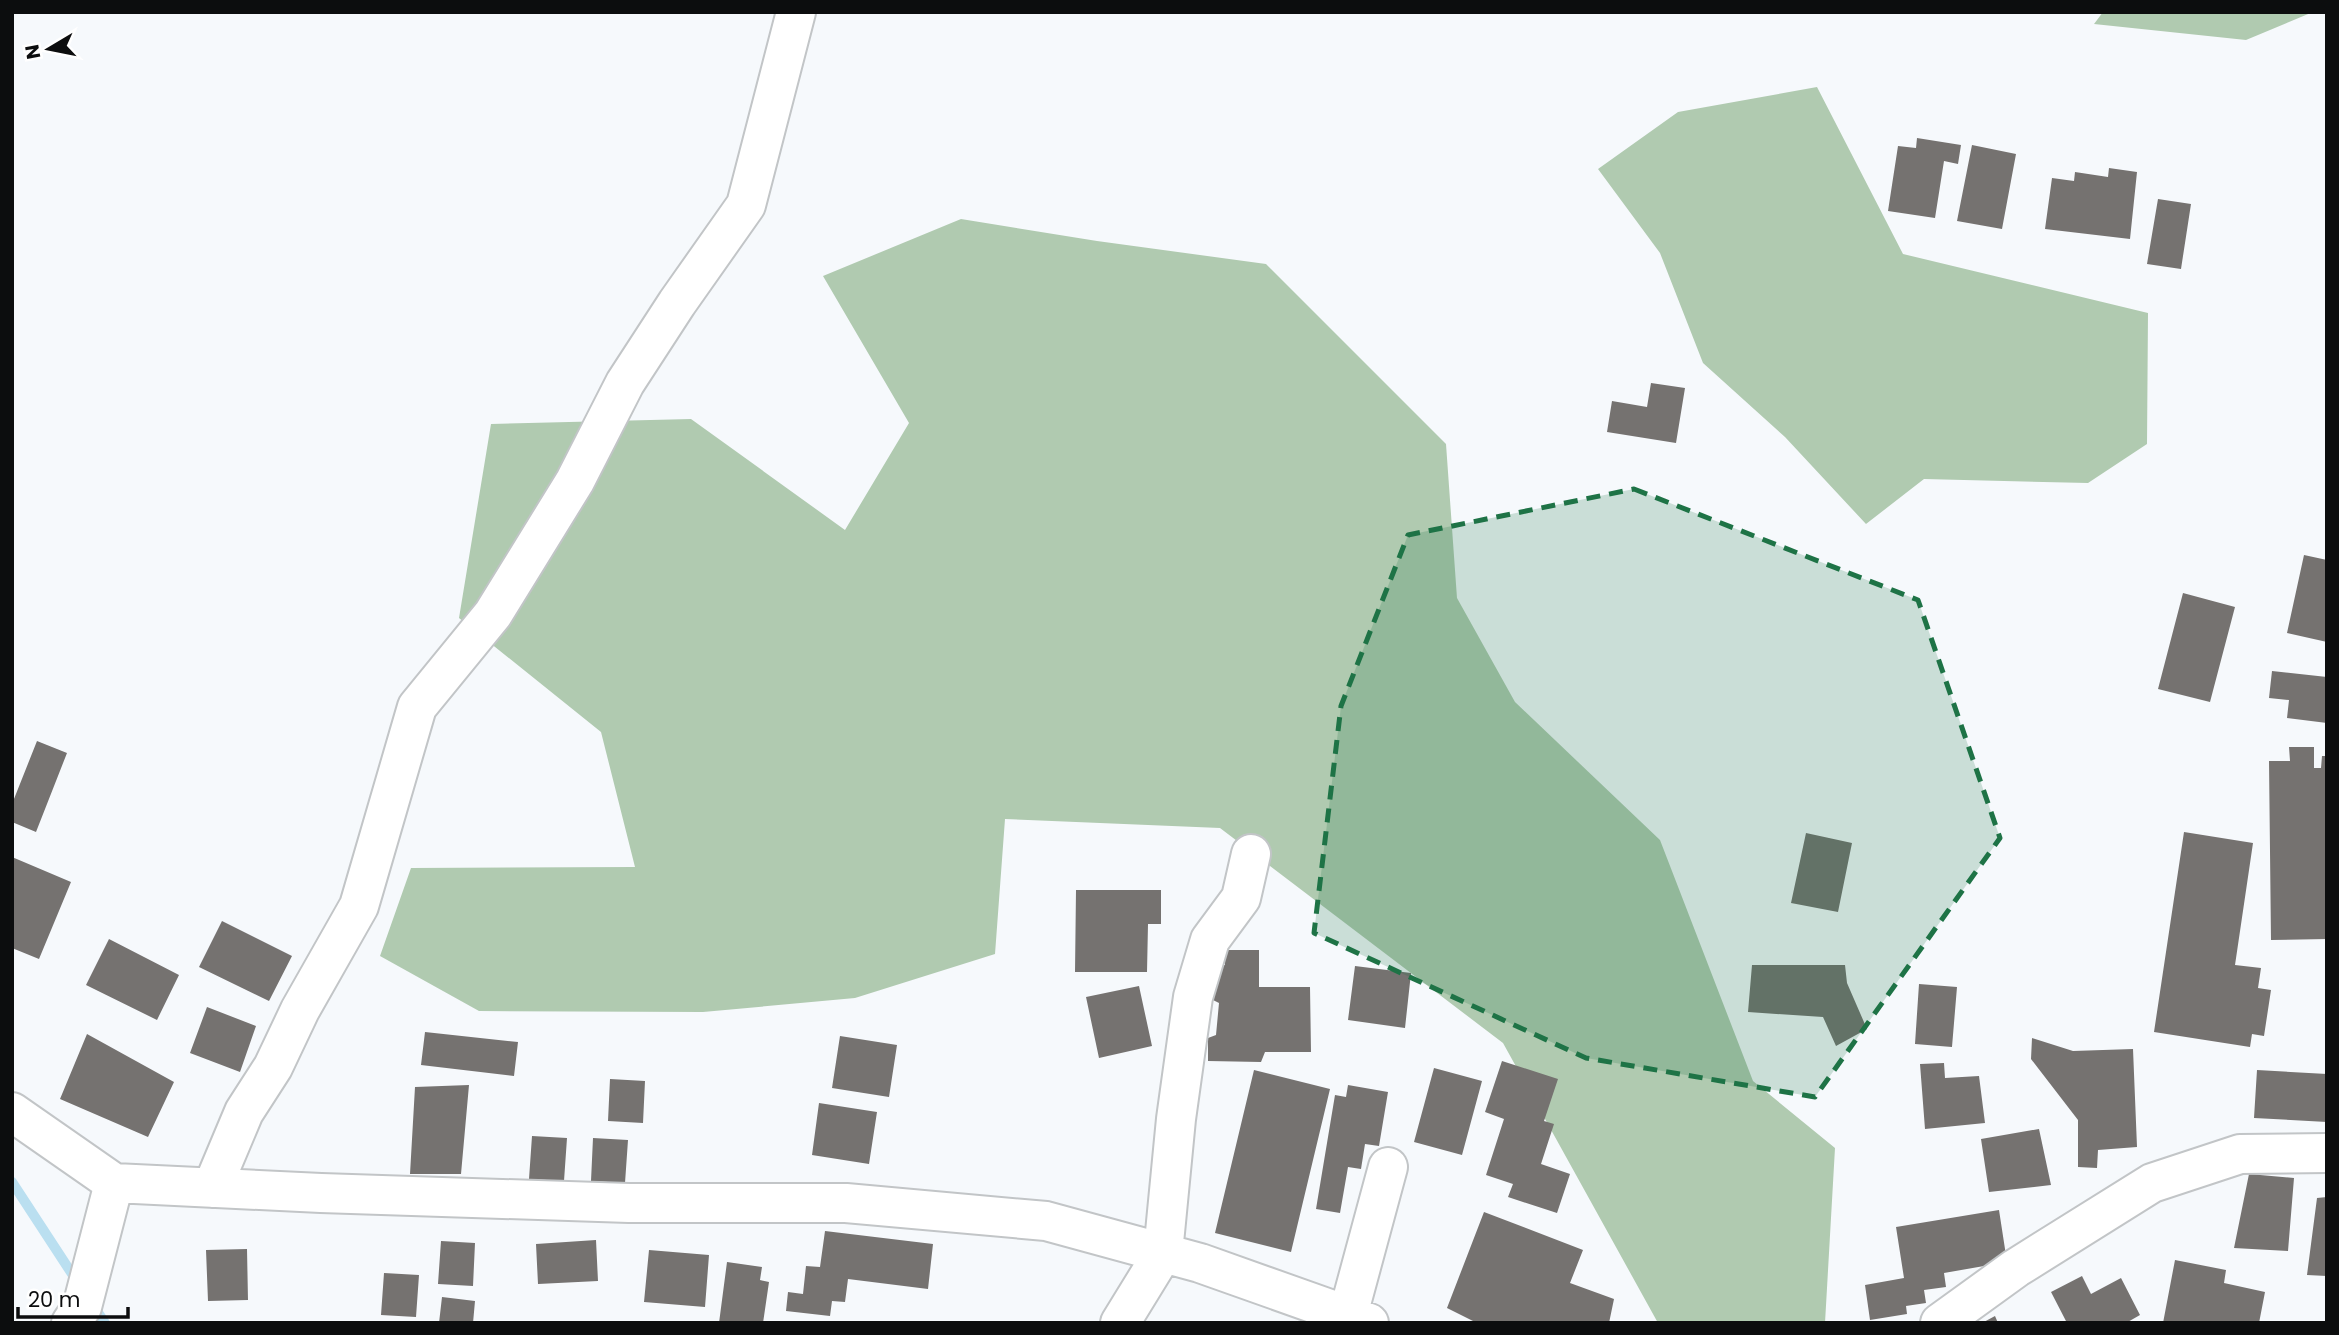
<svg xmlns="http://www.w3.org/2000/svg" width="2339" height="1335" viewBox="0 0 2339 1335" font-family="Poppins,sans-serif">
<style>
.forest{fill:#b0cab0}
.lines{fill:none;stroke-linecap:round;stroke-linejoin:round}
.stream{stroke:#badff0;stroke-width:10}
.building{fill:#757270}
.minor-casing{stroke:#c2c5c7;stroke-width:42}
.minor{stroke:#fff;stroke-width:38}
.marked{fill:#1e7346;fill-opacity:0.2;stroke:#1e7346;stroke-width:5;stroke-dasharray:14 9;stroke-linejoin:round}
</style>
<rect width="100%" height="100%" fill="#f6f9fc"/>
<path class="forest" d="M 2103,12 L 2313,12 L 2246,40 L 2094,24 Z
M 1817,87 L 1903,254 L 2148,313 L 2147,444 L 2088,483 L 1924,479 L 1866,524 L 1785,437 L 1703,363 L 1660,253 L 1598,169 L 1678,112 Z
M 961,219 L 1097,241 L 1266,264 L 1446,444 L 1457,598 L 1515,702 L 1660,840 L 1753,1081 L 1835,1148 L 1825,1323 L 1658,1323 L 1503,1043 L 1220,828 L 1005,819 L 995,954 L 855,998 L 703,1012 L 479,1011 L 380,956 L 411,868 L 635,867 L 601,732 L 459,618 L 491,424 L 691,419 L 845,530 L 909,423 L 823,276 Z"/>
<g class="lines">
<path class="stream" d="M 12,1182 L 78,1283
M 93,1305 L 105,1323"/>
</g>
<path class="building" d="M 1917,138 L 1961,145 L 1958,164 L 1944,161 L 1935,218 L 1888,211 L 1898,146 L 1916,148 Z
M 1972,145 L 2016,154 L 2002,229 L 1957,221 Z
M 2109,168 L 2137,172 L 2130,239 L 2045,229 L 2052,178 L 2074,181 L 2075,172 L 2108,177 Z
M 2158,199 L 2191,204 L 2181,269 L 2147,264 Z
M 1651,383 L 1685,388 L 1676,443 L 1607,432 L 1612,401 L 1647,407 Z
M 2304,555 L 2327,560 L 2327,642 L 2287,633 Z
M 2183,593 L 2235,607 L 2210,702 L 2158,689 Z
M 2272,671 L 2327,677 L 2327,723 L 2287,718 L 2289,700 L 2269,698 Z
M 37,741 L 67,753 L 36,832 L 12,822 L 12,804 Z
M 2289,747 L 2314,747 L 2314,768 L 2321,768 L 2322,756 L 2327,756 L 2327,939 L 2271,940 L 2269,761 L 2290,761 Z
M 2184,832 L 2253,843 L 2235,965 L 2261,968 L 2258,988 L 2271,990 L 2264,1036 L 2252,1034 L 2250,1047 L 2154,1032 Z
M 1806,833 L 1852,843 L 1838,912 L 1791,903 Z
M 12,857 L 71,882 L 39,959 L 12,948 Z
M 1076,890 L 1161,890 L 1161,924 L 1148,924 L 1147,972 L 1075,972 Z
M 222,921 L 292,956 L 269,1001 L 199,967 Z
M 109,939 L 179,975 L 157,1020 L 86,985 Z
M 1225,950 L 1259,950 L 1259,987 L 1310,987 L 1311,1052 L 1265,1052 L 1261,1062 L 1208,1061 L 1208,1038 L 1216,1035 L 1219,1003 L 1211,999 L 1211,966 L 1225,965 Z
M 1752,965 L 1845,965 L 1847,983 L 1867,1029 L 1836,1046 L 1823,1017 L 1748,1012 Z
M 1355,966 L 1411,973 L 1405,1028 L 1348,1020 Z
M 1919,984 L 1957,987 L 1952,1047 L 1915,1044 Z
M 1139,986 L 1152,1046 L 1099,1058 L 1086,997 Z
M 207,1007 L 256,1026 L 240,1072 L 190,1053 Z
M 425,1032 L 518,1042 L 514,1076 L 421,1065 Z
M 87,1034 L 174,1082 L 148,1137 L 60,1099 Z
M 840,1036 L 897,1045 L 889,1097 L 832,1088 Z
M 2032,1038 L 2073,1051 L 2133,1049 L 2137,1147 L 2098,1150 L 2097,1168 L 2078,1167 L 2078,1120 L 2031,1059 Z
M 1502,1061 L 1558,1079 L 1544,1121 L 1554,1124 L 1541,1164 L 1570,1174 L 1557,1213 L 1508,1197 L 1513,1184 L 1486,1175 L 1504,1119 L 1485,1112 Z
M 1944,1063 L 1945,1078 L 1979,1076 L 1985,1123 L 1925,1129 L 1920,1064 Z
M 1434,1068 L 1482,1081 L 1462,1155 L 1414,1142 Z
M 1254,1070 L 1330,1089 L 1291,1252 L 1215,1233 Z
M 2257,1070 L 2327,1074 L 2327,1122 L 2254,1118 Z
M 610,1079 L 645,1081 L 643,1123 L 608,1121 Z
M 469,1085 L 461,1174 L 410,1174 L 415,1087 Z
M 1348,1085 L 1388,1092 L 1379,1146 L 1365,1144 L 1361,1169 L 1348,1167 L 1340,1213 L 1316,1209 L 1335,1095 L 1346,1097 Z
M 819,1103 L 877,1112 L 869,1164 L 812,1155 Z
M 2039,1129 L 2051,1185 L 1989,1192 L 1981,1139 Z
M 532,1136 L 567,1138 L 564,1181 L 529,1179 Z
M 593,1138 L 628,1140 L 625,1183 L 591,1181 Z
M 2249,1174 L 2294,1178 L 2288,1251 L 2234,1248 Z
M 2327,1197 L 2327,1276 L 2307,1275 L 2317,1198 Z
M 1999,1210 L 2007,1262 L 1944,1273 L 1946,1287 L 1924,1290 L 1926,1303 L 1906,1306 L 1907,1314 L 1870,1320 L 1865,1285 L 1904,1278 L 1896,1227 Z
M 1484,1212 L 1583,1250 L 1570,1283 L 1614,1299 L 1609,1323 L 1477,1323 L 1447,1308 Z
M 825,1231 L 933,1244 L 928,1289 L 848,1279 L 845,1302 L 832,1301 L 830,1316 L 786,1311 L 788,1292 L 803,1294 L 806,1266 L 820,1267 Z
M 596,1240 L 598,1281 L 538,1284 L 536,1244 Z
M 441,1241 L 475,1243 L 473,1286 L 438,1284 Z
M 247,1249 L 248,1300 L 208,1301 L 206,1250 Z
M 649,1250 L 709,1255 L 705,1307 L 644,1302 Z
M 2175,1260 L 2226,1270 L 2224,1283 L 2265,1292 L 2259,1323 L 2163,1323 Z
M 727,1262 L 762,1267 L 760,1280 L 769,1282 L 763,1323 L 719,1323 Z
M 384,1273 L 419,1275 L 416,1317 L 381,1315 Z
M 2082,1276 L 2091,1294 L 2121,1278 L 2140,1315 L 2126,1323 L 2067,1323 L 2051,1292 Z
M 442,1297 L 475,1301 L 473,1323 L 439,1323 Z
M 1995,1316 L 1998,1323 L 1982,1323 Z"/>
<g class="lines">
<defs>
<path id="minor" d="M 12,1112 L 114,1183 L 321,1193 L 629,1203 L 846,1203 L 1046,1221 L 1200,1263 L 1369,1323
M 212,1188 L 244,1112 L 273,1067 L 300,1010 L 359,906 L 417,707 L 493,614 L 575,481 L 625,383 L 677,303 L 746,205 L 796,12
M 1348,1315 L 1388,1167
M 71,1323 L 82,1307 L 114,1183
M 1120,1323 L 1163,1253 L 1176,1119 L 1193,997 L 1210,940 L 1241,898 L 1251,854
M 1940,1323 L 2016,1268 L 2152,1183 L 2240,1154 L 2327,1153"/>
</defs>
<use href="#minor" class="minor-casing"/>
<use href="#minor" class="minor"/>
</g>
<path class="marked" d="M 1634,489 L 1918,600 L 2000,838 L 1815,1097 L 1586,1058 L 1314,933 L 1341,706 L 1408,535 Z"/>
<rect width="2339" height="1335" fill="none" stroke="#0c0d0e" stroke-width="28"/>
<g transform="translate(49 49) rotate(260)" stroke="#ffffff" stroke-width="5" paint-order="stroke">
<path d="M0-5L12 26L0 18L-12 26Z" fill="#0c0d0e"/>
<text y="-10" font-size="19" font-weight="bold" text-anchor="middle" fill="#0c0d0e">N</text>
</g>
<path d="M18 1307v10h110v-10" fill="none" stroke="#0c0d0e" stroke-width="3.5"/>
<text x="28" y="1307" font-size="21" fill="#0c0d0e" stroke="#ffffff" stroke-width="5" paint-order="stroke">20 m</text>
</svg>
